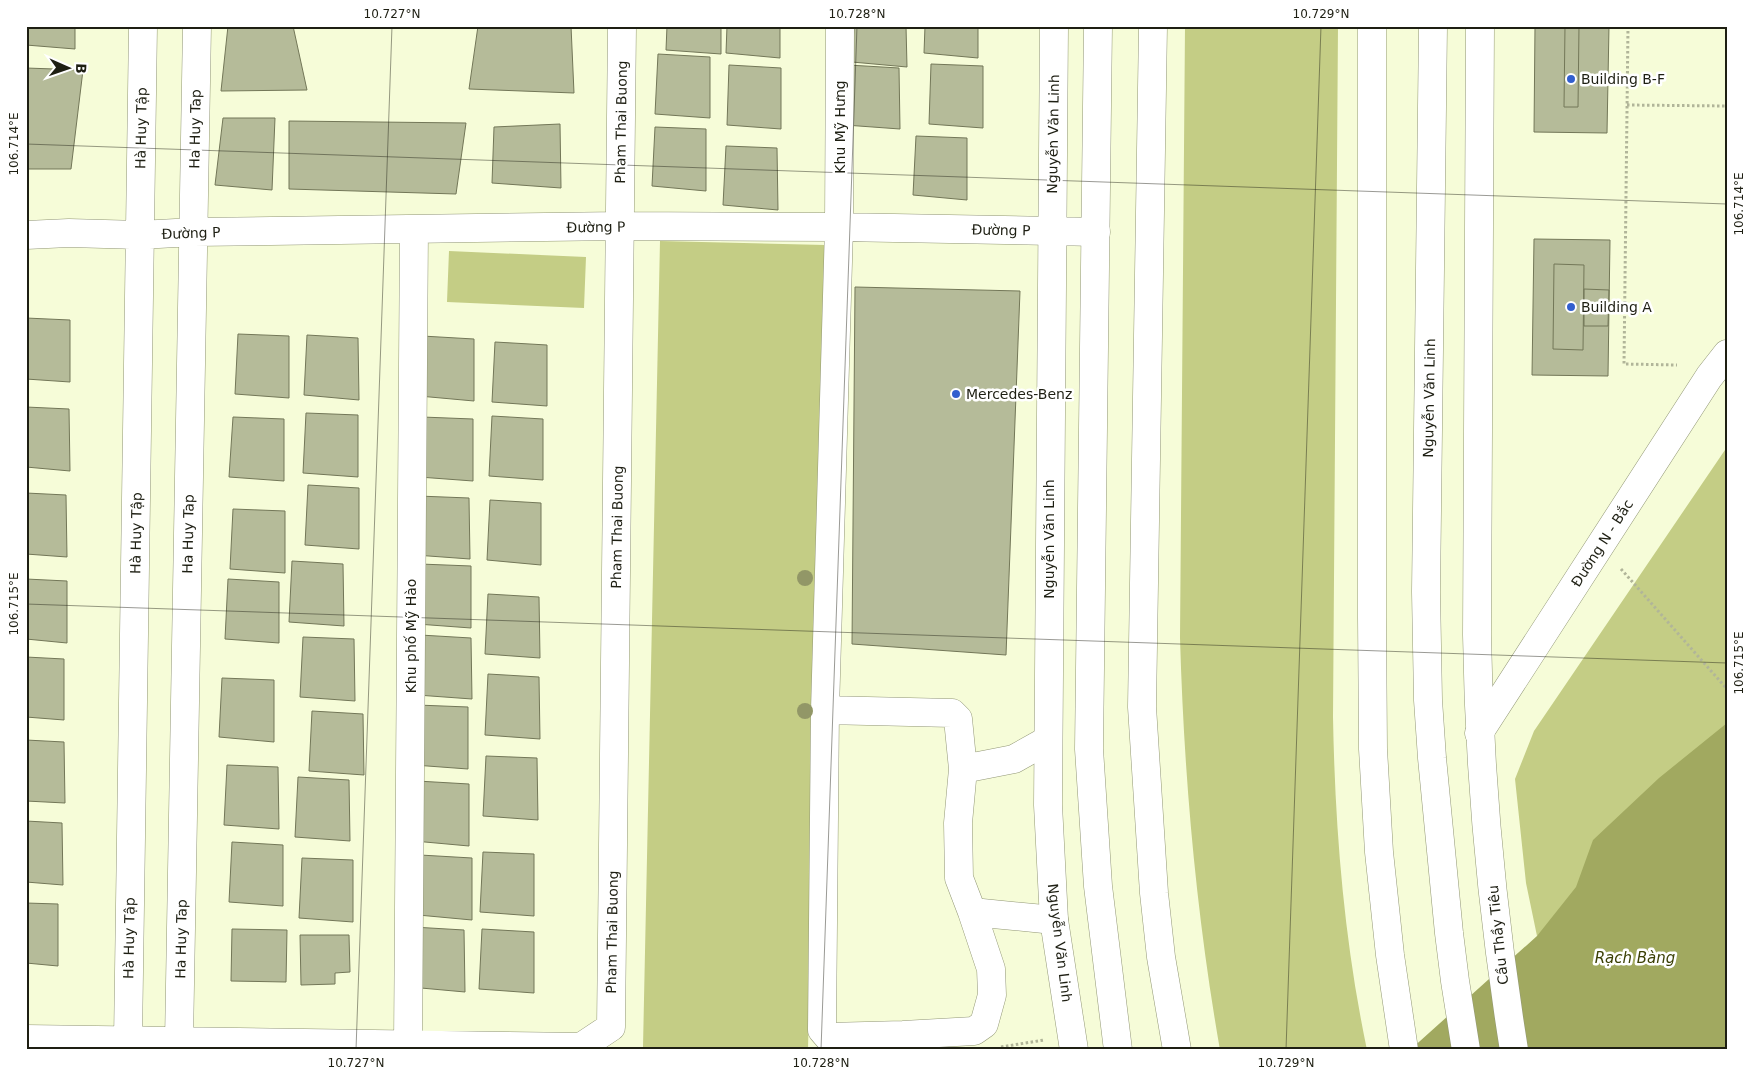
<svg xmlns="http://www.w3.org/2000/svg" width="1753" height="1076" viewBox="0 0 1753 1076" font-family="'DejaVu Sans',sans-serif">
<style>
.green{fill:#c4cd85}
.water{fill:#a1a960}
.building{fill:#b5bb99;stroke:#737758}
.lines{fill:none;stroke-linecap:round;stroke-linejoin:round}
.minor-casing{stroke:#929776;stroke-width:29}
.major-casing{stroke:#929776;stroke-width:29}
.highway-casing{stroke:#929776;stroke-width:29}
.path{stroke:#b1b599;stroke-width:3;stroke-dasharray:2.5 2.5;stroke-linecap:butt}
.minor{stroke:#fff;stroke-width:28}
.major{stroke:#fff;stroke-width:28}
.highway{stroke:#fff;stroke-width:28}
.tree{fill:#929767}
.ticks{fill:none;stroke:#1e1f13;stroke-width:1;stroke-opacity:0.45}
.poi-dot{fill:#325fce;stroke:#fff;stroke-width:2}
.labels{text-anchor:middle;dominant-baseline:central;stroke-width:5;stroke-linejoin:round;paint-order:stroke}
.poi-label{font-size:14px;fill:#1e1f13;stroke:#fff;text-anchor:start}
.street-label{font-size:14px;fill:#1e1f13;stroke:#fff}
.water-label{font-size:15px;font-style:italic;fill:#3c4106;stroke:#fff}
.neatline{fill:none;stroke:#1e1f13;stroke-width:2}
.ticks-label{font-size:12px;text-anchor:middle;fill:#1e1f13}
</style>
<rect width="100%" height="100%" fill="#f6fcd8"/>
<path class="green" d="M 1185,26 L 1338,26 L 1333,717 C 1335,829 1344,940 1367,1050 L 1220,1050 C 1196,913 1184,776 1180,638 Z
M 660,241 L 825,245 L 808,1050 L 643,1047 Z
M 449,251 L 586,257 L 584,308 L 447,302 Z
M 1727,447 L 1727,825 L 1537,936 L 1526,883 L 1515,779 L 1534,731 Z"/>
<path class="water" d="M 1727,723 L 1727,1050 L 1410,1050 L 1537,936 L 1576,887 L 1593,840 L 1659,778 Z"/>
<path class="building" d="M 26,26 L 75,26 L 75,49 L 26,45 Z
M 228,26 L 293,26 L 307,90 L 221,91 Z
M 478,26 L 571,26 L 574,93 L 469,89 Z
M 667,26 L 721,26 L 721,54 L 666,50 Z
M 727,26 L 780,26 L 780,58 L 726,53 Z
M 854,26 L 906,26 L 907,67 L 852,62 Z
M 925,26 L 978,26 L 978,58 L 924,53 Z
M 1535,26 L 1609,26 L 1607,133 L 1534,132 Z
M 1565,26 L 1579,26 L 1578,107 L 1564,107 Z
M 658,54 L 710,57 L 710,118 L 655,114 Z
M 931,64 L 983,66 L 983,128 L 929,124 Z
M 729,65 L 781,68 L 781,129 L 727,125 Z
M 848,65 L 899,68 L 900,129 L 845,125 Z
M 26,68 L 83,70 L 71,169 L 26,169 Z
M 223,118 L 275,118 L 272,190 L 215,185 Z
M 289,121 L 466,123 L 456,194 L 289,189 Z
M 560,124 L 561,188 L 492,183 L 494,127 Z
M 655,127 L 706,129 L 706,191 L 652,186 Z
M 916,136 L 967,138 L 967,200 L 913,195 Z
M 726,146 L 777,148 L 778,210 L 723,205 Z
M 1534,239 L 1610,240 L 1608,376 L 1532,375 Z
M 1554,264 L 1584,265 L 1583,350 L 1553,349 Z
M 855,287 L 1020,291 L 1006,655 L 852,644 Z
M 1584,289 L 1609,290 L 1608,326 L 1584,326 Z
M 26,318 L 70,320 L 70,382 L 26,379 Z
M 238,334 L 289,336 L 289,398 L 235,394 Z
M 307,335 L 358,338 L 359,400 L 304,395 Z
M 422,336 L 474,339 L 474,401 L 419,396 Z
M 495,342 L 547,345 L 547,406 L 492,402 Z
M 26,407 L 69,409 L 70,471 L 26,467 Z
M 306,413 L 358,415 L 358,477 L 303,473 Z
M 492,416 L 543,419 L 543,480 L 489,476 Z
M 233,417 L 284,419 L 284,481 L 229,477 Z
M 422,417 L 473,419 L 473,481 L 419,477 Z
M 308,485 L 359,488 L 359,549 L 305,545 Z
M 26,493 L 66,495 L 67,557 L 26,554 Z
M 418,496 L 469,498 L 470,559 L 415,555 Z
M 490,500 L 541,503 L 541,565 L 487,560 Z
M 233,509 L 285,511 L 285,573 L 230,569 Z
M 292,561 L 343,564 L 344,626 L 289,622 Z
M 420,564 L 471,566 L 471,628 L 417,624 Z
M 26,579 L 67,581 L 67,643 L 26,639 Z
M 228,579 L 279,582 L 279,643 L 225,639 Z
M 488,594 L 539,597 L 540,658 L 485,654 Z
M 420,635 L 471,638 L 472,699 L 417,695 Z
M 303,637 L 354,639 L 355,701 L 300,697 Z
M 26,657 L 64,659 L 64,720 L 26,717 Z
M 488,674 L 539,677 L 540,739 L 485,735 Z
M 222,678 L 274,680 L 274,742 L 219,737 Z
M 417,705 L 468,707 L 468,769 L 414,765 Z
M 312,711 L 363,714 L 364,775 L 309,771 Z
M 26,740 L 64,742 L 65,803 L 26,801 Z
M 486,756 L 537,758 L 538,820 L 483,816 Z
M 227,765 L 278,767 L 279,829 L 224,825 Z
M 298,777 L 349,780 L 350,841 L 295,837 Z
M 417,781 L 469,784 L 469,846 L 414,841 Z
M 26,821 L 62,823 L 63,885 L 26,882 Z
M 232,842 L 283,845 L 283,906 L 229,902 Z
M 483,852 L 534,854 L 534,916 L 480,912 Z
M 420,855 L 472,858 L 472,920 L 418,915 Z
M 302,858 L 353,860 L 353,922 L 299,918 Z
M 26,903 L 58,904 L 58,966 L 26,963 Z
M 413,927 L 464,930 L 465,992 L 410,987 Z
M 232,929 L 287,930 L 286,982 L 231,981 Z
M 482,929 L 534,932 L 534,993 L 479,989 Z
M 300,935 L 349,935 L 350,972 L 335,973 L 335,984 L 301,985 Z"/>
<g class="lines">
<defs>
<path id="minor" d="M 840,26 L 839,227 L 825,710 L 822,1030 L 828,1037 L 903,1035 L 974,1031 L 984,1024 L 992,995 L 991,969 L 972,912
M 26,235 L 69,233 L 140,235 L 194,232 L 620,226 L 839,227 L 1052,231
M 825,710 L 952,713 L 958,719 L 963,769
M 1479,733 L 1709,377 L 1727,354
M 1048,740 L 1014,759 L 963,769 L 958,823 L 959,878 L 972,912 L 1054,920
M 26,1039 L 581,1047 L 611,1027 L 622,26
M 128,1040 L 143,26
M 179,1041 L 197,26
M 408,1044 L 414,229"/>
<path id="major" d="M 1054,26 L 1048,805 L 1054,920 L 1074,1050
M 1480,26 L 1477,635 C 1479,774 1492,913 1514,1050
M 1052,231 L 1096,232"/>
<path id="highway" d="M 1098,26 L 1089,749 L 1098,886 L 1118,1050
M 1153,26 L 1142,707 L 1154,893 L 1161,957 L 1177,1050
M 1372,26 L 1372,617 L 1373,749 L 1379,852 L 1390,955 L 1404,1050
M 1433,26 L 1426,592 L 1428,700 L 1432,758 L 1449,933 L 1455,981 L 1466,1050"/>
</defs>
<use href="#minor" class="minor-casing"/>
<use href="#major" class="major-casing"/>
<use href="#highway" class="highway-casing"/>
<path class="path" d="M 1628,26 L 1624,364 L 1677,365
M 1627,105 L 1727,106
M 1621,569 L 1727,689
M 1001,1047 L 1044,1040"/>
<use href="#minor" class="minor"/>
<use href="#major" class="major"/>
<use href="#highway" class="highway"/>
</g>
<g class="tree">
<circle cx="805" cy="578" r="8"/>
<circle cx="805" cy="711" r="8"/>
</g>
<path class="ticks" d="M 26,144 L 1727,204M 26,604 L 1727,663M 356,1050 L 392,26M 821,1050 L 857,26M 1286,1050 L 1321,26"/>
<g class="poi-dot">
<circle cx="1571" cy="79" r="5"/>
<circle cx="1571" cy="307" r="5"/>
<circle cx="956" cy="394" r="5"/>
</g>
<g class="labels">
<g class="poi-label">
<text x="1581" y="79">Building B-F</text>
<text x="1581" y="307">Building A</text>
<text x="966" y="394">Mercedes-Benz</text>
</g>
<g class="street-label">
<text transform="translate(621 122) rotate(-89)">Pham Thai Buong</text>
<text transform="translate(840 127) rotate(-90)">Khu Mỹ Hưng</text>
<text transform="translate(141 128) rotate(-89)">Hà Huy Tập</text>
<text transform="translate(195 129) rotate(-89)">Ha Huy Tap</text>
<text transform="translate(1053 134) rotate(-89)">Nguyễn Văn Linh</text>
<text transform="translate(596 227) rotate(-1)">Đường P</text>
<text transform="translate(1001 230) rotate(1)">Đường P</text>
<text transform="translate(191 233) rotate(-2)">Đường P</text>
<text transform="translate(1429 398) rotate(-89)">Nguyễn Văn Linh</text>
<text transform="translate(617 527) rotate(-89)">Pham Thai Buong</text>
<text transform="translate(136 533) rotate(-89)">Hà Huy Tập</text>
<text transform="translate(188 534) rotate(-89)">Ha Huy Tap</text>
<text transform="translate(1049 539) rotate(-90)">Nguyễn Văn Linh</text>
<text transform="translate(1602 543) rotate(-57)">Đường N - Bắc</text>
<text transform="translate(411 636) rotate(-90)">Khu phố Mỹ Hào</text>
<text transform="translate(612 932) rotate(-89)">Pham Thai Buong</text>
<text transform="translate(1498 935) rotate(-96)">Cầu Thầy Tiêu</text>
<text transform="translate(129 938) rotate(-89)">Hà Huy Tập</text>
<text transform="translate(181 939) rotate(-89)">Ha Huy Tap</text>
<text transform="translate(1060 943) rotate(83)">Nguyễn Văn Linh</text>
</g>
<g class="water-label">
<text x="1635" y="958">Rạch Bàng</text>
</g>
</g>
<rect width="1753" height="1076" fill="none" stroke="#ffffff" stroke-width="55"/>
<g transform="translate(68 68) rotate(92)" stroke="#ffffff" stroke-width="4" paint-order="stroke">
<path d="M0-4L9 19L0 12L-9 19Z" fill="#1e1f13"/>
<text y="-8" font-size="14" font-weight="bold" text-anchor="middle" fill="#1e1f13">B</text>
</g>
<rect x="28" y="28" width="1698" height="1020" class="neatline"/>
<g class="ticks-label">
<text x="392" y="18">10.727°N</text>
<text x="857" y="18">10.728°N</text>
<text x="1321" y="18">10.729°N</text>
<text transform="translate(14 144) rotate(-90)" y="4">106.714°E</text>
<text transform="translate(1739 204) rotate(-90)" y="4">106.714°E</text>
<text transform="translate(14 604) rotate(-90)" y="4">106.715°E</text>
<text transform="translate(1739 663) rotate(-90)" y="4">106.715°E</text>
<text x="356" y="1067">10.727°N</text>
<text x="821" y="1067">10.728°N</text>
<text x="1286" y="1067">10.729°N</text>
</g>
</svg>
